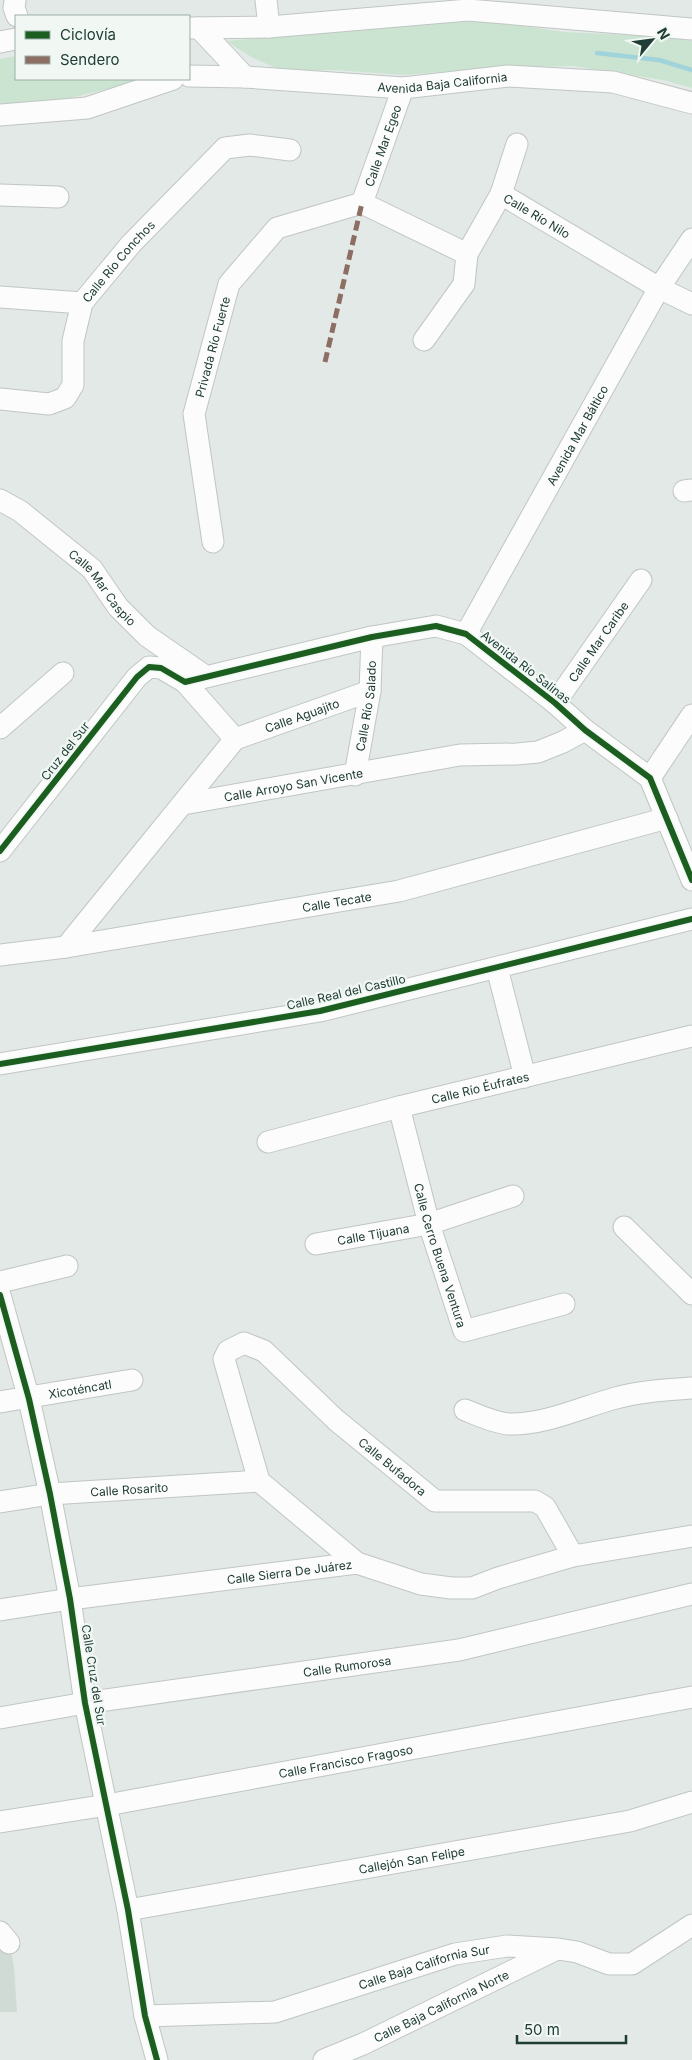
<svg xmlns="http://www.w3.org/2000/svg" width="692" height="2060" viewBox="0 0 692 2060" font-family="Inter,sans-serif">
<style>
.built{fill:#d0dbd6}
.green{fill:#cbe4d2}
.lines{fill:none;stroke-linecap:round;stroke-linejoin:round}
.stream{stroke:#a1d3da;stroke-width:4.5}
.minor-casing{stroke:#c0c6c3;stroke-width:23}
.minor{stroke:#fbfcfb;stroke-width:21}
.quiet{stroke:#8d6e63;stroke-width:5;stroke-dasharray:10 5;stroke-linecap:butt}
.cycleway-casing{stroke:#f1f8f4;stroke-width:9}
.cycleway{stroke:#1b5e20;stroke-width:6}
.labels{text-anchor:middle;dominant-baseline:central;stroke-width:4.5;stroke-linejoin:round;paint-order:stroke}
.street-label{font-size:12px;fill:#203d35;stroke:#f1f8f4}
</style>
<rect width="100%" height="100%" fill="#e3e9e6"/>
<path class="built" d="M 0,1923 L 8,1930 L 14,1968 L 17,2012 L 0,2012 Z"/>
<path class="green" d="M 482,20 L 564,32 L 669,37 L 692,41 L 692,88 L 663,80 L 573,66 L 488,68 L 403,75 L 337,70 L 283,71 L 253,58 L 226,41 Z
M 16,56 L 16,79 L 138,79 L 128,84 L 45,104 L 0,108 L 0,59 Z"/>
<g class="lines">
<path class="stream" d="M 597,53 L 659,60 L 692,70"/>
<defs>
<g id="minor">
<path d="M 15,0 L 14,8 L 17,16"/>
<path d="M 266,0 L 269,27"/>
<path d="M 189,28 L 269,27 L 468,10 L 692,29"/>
<path d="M 199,28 L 245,77"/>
<path d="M 0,42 L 16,39"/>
<path id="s1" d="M 189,76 L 245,77 L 403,88 L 508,76 L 613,82 L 692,103"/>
<path d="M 0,115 L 87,108 L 173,79"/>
<path d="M 501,194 L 517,144"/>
<path d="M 0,195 L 58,197"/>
<path id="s2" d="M 362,203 L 403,88"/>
<path d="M 362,203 L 467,254"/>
<path d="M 0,297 L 82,303"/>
<path id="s3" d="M 424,340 L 464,284 L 467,254 L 501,194 L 659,288 L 692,304"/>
<path id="s4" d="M 0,399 L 49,404 L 65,398 L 73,385 L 73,341 L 82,303 L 131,244 L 225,148 L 250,145 L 290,150"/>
<path d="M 684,491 L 692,490"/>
<path id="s5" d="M 0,500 L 20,511 L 92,569 L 118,607 L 147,636 L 205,676"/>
<path id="s6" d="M 213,542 L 194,414 L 229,284 L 277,228 L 362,203"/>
<path id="s7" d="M 466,634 L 659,288 L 692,239"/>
<path d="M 185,682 L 235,739"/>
<path id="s8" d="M 555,703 L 641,580"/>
<path d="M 0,728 L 63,673"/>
<path id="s9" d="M 235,739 L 370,691"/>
<path id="s10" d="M 355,775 L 370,691 L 372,637"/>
<path d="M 650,778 L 692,715"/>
<path id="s11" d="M 183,804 L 460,755 L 517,754 L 538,752 L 563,742 L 585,730"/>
<path d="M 0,851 L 137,677 L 149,667 L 161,668 L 185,682 L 372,637 L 436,626 L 466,634 L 555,703 L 585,730 L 650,778 L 692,880"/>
<path d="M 66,947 L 235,739"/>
<path id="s12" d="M 0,955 L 66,947 L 399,891 L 667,818"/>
<path d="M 497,968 L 525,1077"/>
<path d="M 0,1064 L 320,1011 L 692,919"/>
<path id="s13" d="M 399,1107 L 429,1224 L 464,1331 L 564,1304"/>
<path id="s14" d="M 268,1142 L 399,1107 L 692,1036"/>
<path d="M 624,1227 L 692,1294"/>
<path id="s15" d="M 316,1244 L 429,1224 L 513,1196"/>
<path d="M 0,1282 L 67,1266"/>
<path d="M 0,1295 L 29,1399 L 50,1494 L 70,1599 L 85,1703 L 128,1910 L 145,2016 L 157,2060"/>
<path id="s16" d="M 0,1402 L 132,1380"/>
<path d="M 465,1410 C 478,1415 495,1423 509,1424 C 545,1425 582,1407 616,1398 C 641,1391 666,1390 692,1388"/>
<path id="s17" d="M 0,1502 L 50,1494 L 259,1481"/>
<path id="s18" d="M 357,1563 L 259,1481 L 224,1359 L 228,1351 L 244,1343 L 264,1351 L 336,1420 L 435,1501 L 535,1501 L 545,1507 L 573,1556"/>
<path id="s19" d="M 0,1610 L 70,1599 L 357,1563 L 421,1584 L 451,1588 L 472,1588 L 498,1578 L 573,1556 L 692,1536"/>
<path id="s20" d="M 0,1718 L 85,1703 L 459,1650 L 692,1594"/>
<path id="s21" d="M 0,1822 L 107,1805 L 692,1697"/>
<path id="s22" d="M 128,1910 L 630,1821 L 692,1802"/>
<path d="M 0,1932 L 9,1943"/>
<path id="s23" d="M 145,2016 L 275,2012 L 455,1954 L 507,1946 L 558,1949 L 577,1952 L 609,1964 L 632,1964 L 692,1925"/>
<path id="s24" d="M 324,2060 L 363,2044 L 555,1950"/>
</g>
</defs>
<use href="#minor" class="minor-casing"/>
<use href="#minor" class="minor"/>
<path class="quiet" d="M 325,362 L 362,203"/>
<defs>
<path id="cycleway" d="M 0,851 L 137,677 L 149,667 L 161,668 L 185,682 L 372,637 L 436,626 L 466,634 L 555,703 L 585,730 L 650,778 L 692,880
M 0,1064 L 320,1011 L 692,919
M 0,1295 L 29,1399 L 50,1494 L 70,1599 L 85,1703 L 128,1910 L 145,2016 L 157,2060"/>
</defs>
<use href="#cycleway" class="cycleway-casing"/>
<use href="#cycleway" class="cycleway"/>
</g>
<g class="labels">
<g class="street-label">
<text stroke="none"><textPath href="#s1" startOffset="254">Avenida Baja California</textPath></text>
<text stroke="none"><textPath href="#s2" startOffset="61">Calle Mar Egeo</textPath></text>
<text stroke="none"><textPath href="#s3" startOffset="210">Calle Río Nilo</textPath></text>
<text stroke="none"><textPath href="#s4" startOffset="220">Calle Río Conchos</textPath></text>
<text stroke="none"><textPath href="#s6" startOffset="199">Privada Río Fuerte</textPath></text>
<text stroke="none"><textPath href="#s7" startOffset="228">Avenida Mar Báltico</textPath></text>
<text stroke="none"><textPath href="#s5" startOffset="136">Calle Mar Caspio</textPath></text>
<text stroke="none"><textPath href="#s8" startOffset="75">Calle Mar Caribe</textPath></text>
<text transform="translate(526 667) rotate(38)">Avenida Río Salinas</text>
<text stroke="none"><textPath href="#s10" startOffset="70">Calle Río Salado</textPath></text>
<text stroke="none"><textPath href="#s9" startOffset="71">Calle Aguajito</textPath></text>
<text transform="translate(65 751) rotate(-52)">Cruz del Sur</text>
<text stroke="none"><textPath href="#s11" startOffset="112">Calle Arroyo San Vicente</textPath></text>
<text stroke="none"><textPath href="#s12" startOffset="341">Calle Tecate</textPath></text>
<text transform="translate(346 992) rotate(-13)">Calle Real del Castillo</text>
<text stroke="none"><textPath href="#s14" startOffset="219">Calle Río Éufrates</textPath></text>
<text stroke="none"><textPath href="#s15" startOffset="58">Calle Tijuana</textPath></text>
<text stroke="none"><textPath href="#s13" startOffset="154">Calle Cerro Buena Ventura</textPath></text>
<text stroke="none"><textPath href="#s16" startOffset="81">Xicoténcatl</textPath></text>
<text stroke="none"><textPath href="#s18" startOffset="476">Calle Bufadora</textPath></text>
<text stroke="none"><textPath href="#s17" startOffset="130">Calle Rosarito</textPath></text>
<text stroke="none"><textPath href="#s19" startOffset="292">Calle Sierra De Juárez</textPath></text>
<text stroke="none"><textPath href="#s20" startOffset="351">Calle Rumorosa</textPath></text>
<text transform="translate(94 1675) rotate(81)">Calle Cruz del Sur</text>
<text stroke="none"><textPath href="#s21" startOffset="351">Calle Francisco Fragoso</textPath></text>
<text stroke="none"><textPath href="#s22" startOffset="288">Callejón San Felipe</textPath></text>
<text stroke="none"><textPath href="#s23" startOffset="286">Calle Baja California Sur</textPath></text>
<text stroke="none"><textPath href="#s24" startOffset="129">Calle Baja California Norte</textPath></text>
</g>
</g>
<rect x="15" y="15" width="175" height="65" fill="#f1f8f4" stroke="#9dada8"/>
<rect x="25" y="31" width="25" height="8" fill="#1b5e20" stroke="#9dada8"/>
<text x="60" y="40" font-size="15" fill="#203d35">Ciclovía</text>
<rect x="25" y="56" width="25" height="8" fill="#8d6e63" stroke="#9dada8"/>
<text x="60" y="65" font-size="15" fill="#203d35">Sendero</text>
<g transform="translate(652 40) rotate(61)" stroke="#f1f8f4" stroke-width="4" paint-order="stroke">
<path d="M0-4L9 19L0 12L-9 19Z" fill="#203d35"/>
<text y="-8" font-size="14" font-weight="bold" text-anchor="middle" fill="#203d35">N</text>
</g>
<path d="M517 2035v8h109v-8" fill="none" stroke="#203d35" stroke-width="2.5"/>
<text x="524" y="2035" font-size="15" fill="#203d35" stroke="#f1f8f4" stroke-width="4" paint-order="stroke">50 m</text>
</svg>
